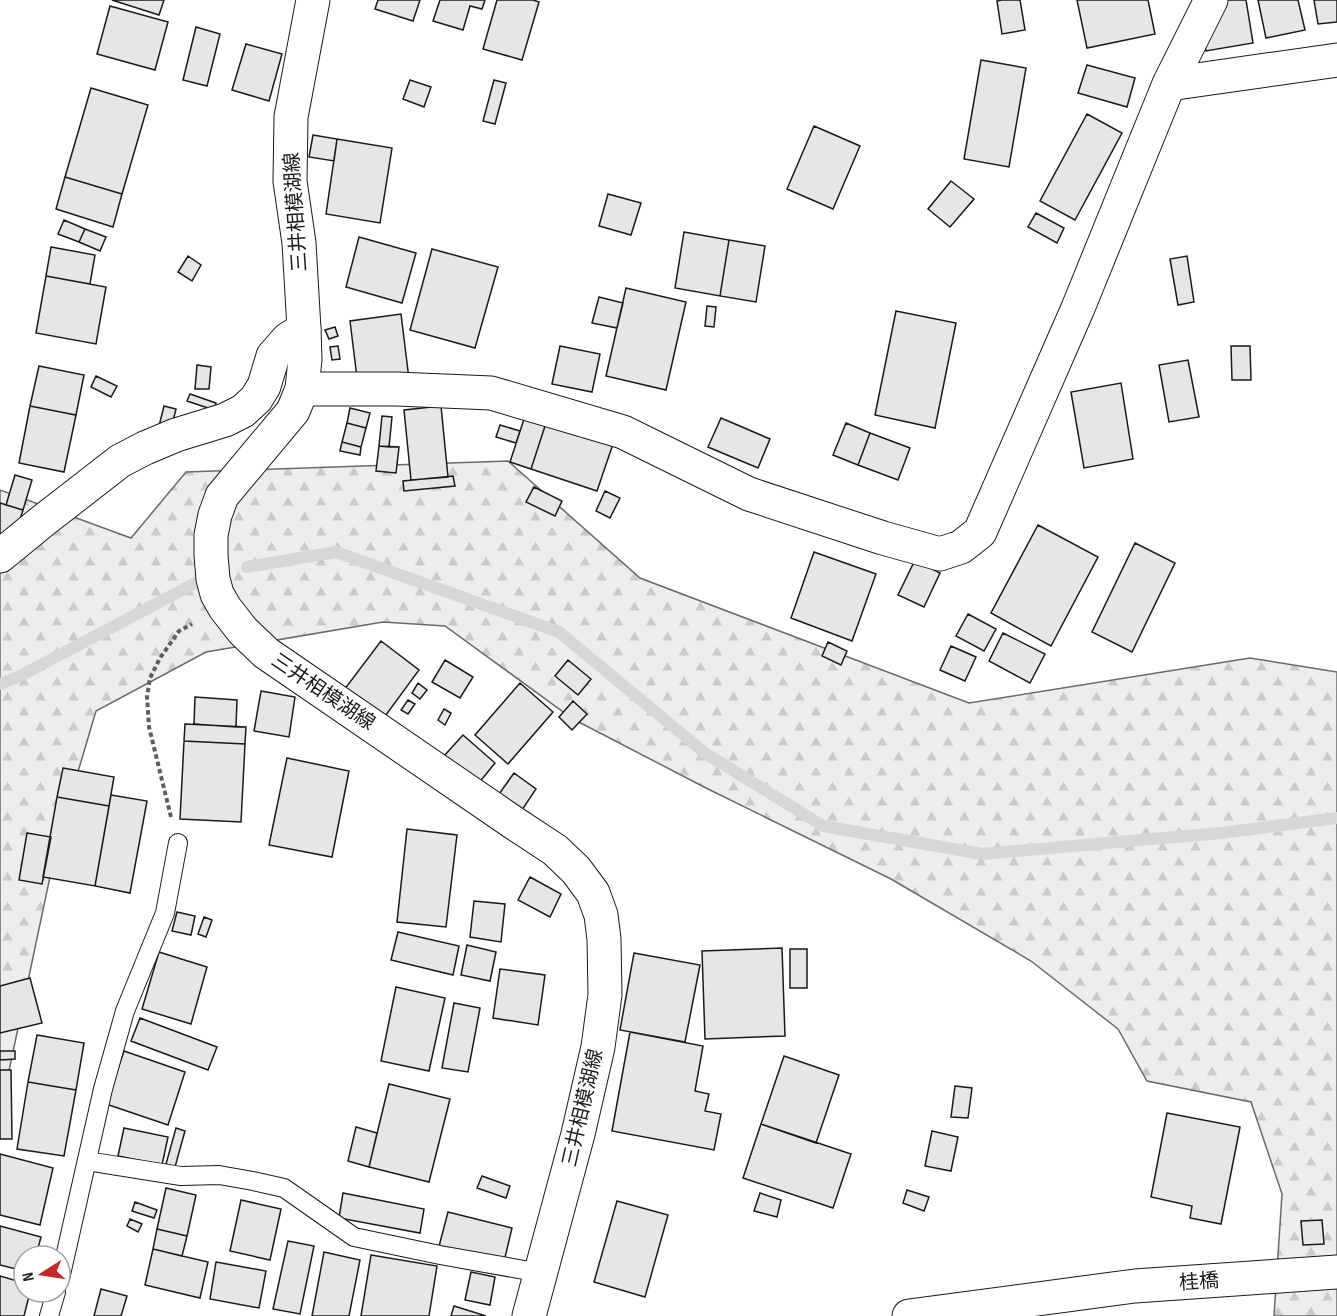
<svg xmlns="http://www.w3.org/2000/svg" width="1337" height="1316" viewBox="0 0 1337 1316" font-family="'Sofia Sans Condensed','Noto Sans JP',sans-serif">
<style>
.forest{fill:url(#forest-firs);stroke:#6a6a6a;stroke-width:1.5}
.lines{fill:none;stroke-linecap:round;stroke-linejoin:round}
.stream{stroke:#d7d7d7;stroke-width:12}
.building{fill:#e6e6e6;stroke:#1a1a1a;stroke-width:1.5}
.lane-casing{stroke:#1a1a1a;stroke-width:20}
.street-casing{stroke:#1a1a1a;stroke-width:35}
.secondary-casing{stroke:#1a1a1a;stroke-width:35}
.path{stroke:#5f5f5f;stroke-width:4;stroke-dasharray:4.5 3;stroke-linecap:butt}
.lane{stroke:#fff;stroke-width:18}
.street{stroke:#fff;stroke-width:33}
.secondary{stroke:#fff;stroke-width:33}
.labels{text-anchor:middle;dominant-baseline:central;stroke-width:4.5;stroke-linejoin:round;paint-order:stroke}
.street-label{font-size:20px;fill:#1a1a1a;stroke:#fff}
</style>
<defs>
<pattern id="forest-firs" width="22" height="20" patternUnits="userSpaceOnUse" patternTransform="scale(1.5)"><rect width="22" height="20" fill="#ededed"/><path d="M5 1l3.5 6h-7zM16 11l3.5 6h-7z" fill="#cbcbcb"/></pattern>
</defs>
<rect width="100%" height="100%" fill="#fff"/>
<path class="forest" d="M 508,461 L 640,578 L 969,703 L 1250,658 L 1337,672 L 1337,1316 L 1274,1316 L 1282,1194 L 1251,1102 L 1147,1081 L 1118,1029 L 1031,961 L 891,879 L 706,788 L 573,719 L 445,626 L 383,622 L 206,652 L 96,711 L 58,839 L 6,1085 L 0,1087 L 0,490 L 131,538 L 186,472 Z"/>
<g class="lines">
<path class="stream" d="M 247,567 L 336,552 L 559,632 L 705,753 L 823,826 L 982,854 L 1221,833 L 1337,818
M 0,684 L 20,676 L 201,580"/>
</g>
<path class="building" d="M 112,0 L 164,0 L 159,15 Z
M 378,0 L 420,0 L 413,21 L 375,9 Z
M 440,0 L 485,0 L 482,9 L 470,6 L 463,30 L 433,21 Z
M 497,0 L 533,0 L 539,2 L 522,60 L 483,49 Z
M 1002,0 L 1020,0 L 1025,30 L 1002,34 L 997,1 Z
M 1077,0 L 1148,0 L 1155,34 L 1087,48 Z
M 1227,0 L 1246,0 L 1253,43 L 1206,51 L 1203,33 L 1211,10 Z
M 1258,0 L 1298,0 L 1305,30 L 1266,38 Z
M 1314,0 L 1337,0 L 1337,22 L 1318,24 Z
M 110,6 L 168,22 L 155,70 L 97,54 Z
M 196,27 L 220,34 L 207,86 L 183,80 Z
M 246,44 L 282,54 L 269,101 L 232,90 Z
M 981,60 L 1026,68 L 1009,167 L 964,159 Z
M 1087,65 L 1135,78 L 1127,107 L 1078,93 Z
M 410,80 L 431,87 L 424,107 L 403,99 Z
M 494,80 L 506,83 L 495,124 L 483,121 Z
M 91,88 L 148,105 L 122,194 L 65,177 Z
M 1087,114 L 1122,133 L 1075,220 L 1040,201 Z
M 814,126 L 860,146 L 833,209 L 787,189 Z
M 313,135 L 337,139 L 334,161 L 309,157 Z
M 337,139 L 392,148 L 380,223 L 326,214 Z
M 65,177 L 122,194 L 113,227 L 56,209 Z
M 951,181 L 974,199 L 950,227 L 928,209 Z
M 608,194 L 641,203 L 631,235 L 599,226 Z
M 1036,213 L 1064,228 L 1057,243 L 1028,227 Z
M 64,220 L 85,229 L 79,242 L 58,234 Z
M 85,229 L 106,237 L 100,251 L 79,242 Z
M 684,232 L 729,240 L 720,296 L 675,288 Z
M 359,237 L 416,253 L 402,303 L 346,287 Z
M 729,240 L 765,246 L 756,302 L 720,296 Z
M 51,247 L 95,255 L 90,284 L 46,276 Z
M 432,249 L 498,267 L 475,348 L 410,330 Z
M 188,256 L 201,265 L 192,281 L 178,272 Z
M 1187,256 L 1194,302 L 1178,305 L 1170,259 Z
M 46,276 L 106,287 L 96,344 L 36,333 Z
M 626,288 L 686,302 L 666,390 L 606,376 Z
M 599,297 L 623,303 L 617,328 L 592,323 Z
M 707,306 L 716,307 L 714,327 L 705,326 Z
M 896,311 L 956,323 L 935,428 L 875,415 Z
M 401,314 L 409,379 L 358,386 L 350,321 Z
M 335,327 L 338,336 L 329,339 L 325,330 Z
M 338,346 L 340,359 L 332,360 L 330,347 Z
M 560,346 L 600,354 L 592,392 L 552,384 Z
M 1231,346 L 1250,346 L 1251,380 L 1232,380 Z
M 1188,360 L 1199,417 L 1169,422 L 1159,365 Z
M 197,365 L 211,367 L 209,389 L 195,389 Z
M 39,366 L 84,375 L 76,415 L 30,406 Z
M 96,376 L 117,386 L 111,397 L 91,387 Z
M 1121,383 L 1133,459 L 1084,468 L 1071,392 Z
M 190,394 L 216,403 L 214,410 L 187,401 Z
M 30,406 L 76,415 L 64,472 L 19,463 Z
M 164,406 L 176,409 L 171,429 L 159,426 Z
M 441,406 L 448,477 L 411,480 L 404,410 Z
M 350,408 L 370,413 L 366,428 L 347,423 Z
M 526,413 L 547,420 L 531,469 L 510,462 Z
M 382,416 L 392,417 L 389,447 L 379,446 Z
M 721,418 L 770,439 L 758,468 L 708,447 Z
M 547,420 L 614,441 L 597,491 L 531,469 Z
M 347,423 L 366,428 L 361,447 L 342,442 Z
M 846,423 L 870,433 L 858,465 L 833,455 Z
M 500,425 L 520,431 L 516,443 L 496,437 Z
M 870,433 L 910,448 L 898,480 L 858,465 Z
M 342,442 L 361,447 L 360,455 L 340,451 Z
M 379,446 L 399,447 L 396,473 L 376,471 Z
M 15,475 L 32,480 L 23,510 L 6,505 Z
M 453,476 L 455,486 L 404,491 L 403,481 Z
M 534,487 L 562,501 L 555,516 L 526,502 Z
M 605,491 L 620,498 L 610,518 L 596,511 Z
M 0,503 L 23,510 L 13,542 L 0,538 Z
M 1038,525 L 1098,557 L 1051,646 L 991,613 Z
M 1135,543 L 1175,563 L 1132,652 L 1092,632 Z
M 814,552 L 876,574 L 852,641 L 791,618 Z
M 915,560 L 940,573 L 924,607 L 898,595 Z
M 968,614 L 996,629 L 984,651 L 956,636 Z
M 1003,633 L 1045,654 L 1030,683 L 989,661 Z
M 381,641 L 419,670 L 383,719 L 344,690 Z
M 828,642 L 847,651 L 841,665 L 822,656 Z
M 951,646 L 976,657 L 965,681 L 940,670 Z
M 445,660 L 473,677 L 460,698 L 432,682 Z
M 568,660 L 591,679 L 578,695 L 555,676 Z
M 418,683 L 427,690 L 420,699 L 412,693 Z
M 520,683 L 553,712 L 508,764 L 475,735 Z
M 261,691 L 295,697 L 289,737 L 254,731 Z
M 195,697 L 237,700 L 236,727 L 194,724 Z
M 408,700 L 415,704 L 408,714 L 401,710 Z
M 573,701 L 587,714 L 572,730 L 559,717 Z
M 444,709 L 451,713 L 445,725 L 438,720 Z
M 185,724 L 246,727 L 245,744 L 184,741 Z
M 463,735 L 495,763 L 478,784 L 444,756 Z
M 184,741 L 245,744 L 241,822 L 180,819 Z
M 287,758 L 349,771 L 332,857 L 269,845 Z
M 63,768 L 114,777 L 109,806 L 57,797 Z
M 514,773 L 536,789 L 522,810 L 499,794 Z
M 111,795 L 147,801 L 130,893 L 95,886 Z
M 57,797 L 109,806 L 95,886 L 43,877 Z
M 407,829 L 457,835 L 446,927 L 397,922 Z
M 27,833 L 51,837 L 42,884 L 19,880 Z
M 530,877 L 561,894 L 550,917 L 518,900 Z
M 474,901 L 505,904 L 501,942 L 470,937 Z
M 177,912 L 195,916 L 191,935 L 172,931 Z
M 204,917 L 212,920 L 206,937 L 198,934 Z
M 398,932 L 459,946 L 453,975 L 391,960 Z
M 467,945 L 496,952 L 490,981 L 461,975 Z
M 782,948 L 785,1036 L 705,1039 L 702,951 Z
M 790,949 L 807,949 L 807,988 L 790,988 Z
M 159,952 L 207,967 L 191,1024 L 142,1009 Z
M 634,953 L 700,965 L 685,1042 L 620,1030 Z
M 500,969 L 545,975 L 538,1025 L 493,1018 Z
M 30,978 L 42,1023 L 0,1033 L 0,986 Z
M 396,987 L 445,998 L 429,1071 L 381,1061 Z
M 454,1003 L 480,1008 L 468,1072 L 442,1068 Z
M 140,1018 L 217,1047 L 208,1070 L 131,1041 Z
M 630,1032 L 703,1046 L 695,1091 L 709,1094 L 705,1111 L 721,1114 L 714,1150 L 612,1131 Z
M 37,1035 L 84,1043 L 76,1090 L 28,1082 Z
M 0,1051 L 15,1051 L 15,1059 L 0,1060 Z
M 124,1051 L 185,1072 L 168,1125 L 106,1104 Z
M 784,1056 L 839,1075 L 816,1143 L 761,1124 Z
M 0,1070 L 11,1070 L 12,1139 L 0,1139 Z
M 28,1082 L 76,1090 L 64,1156 L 17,1149 Z
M 389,1084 L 450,1099 L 429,1182 L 369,1167 Z
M 955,1086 L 972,1088 L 968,1118 L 951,1117 Z
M 1167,1113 L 1240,1127 L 1221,1224 L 1190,1218 L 1192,1206 L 1151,1197 Z
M 761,1124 L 851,1154 L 833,1208 L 743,1178 Z
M 356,1127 L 377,1133 L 369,1167 L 348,1161 Z
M 124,1128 L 168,1137 L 162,1165 L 118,1156 Z
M 176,1128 L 185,1131 L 175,1167 L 166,1164 Z
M 932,1131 L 958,1137 L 951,1171 L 925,1166 Z
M 0,1154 L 53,1168 L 40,1225 L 0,1215 Z
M 482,1176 L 510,1186 L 506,1198 L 477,1188 Z
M 166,1188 L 196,1195 L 187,1236 L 157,1229 Z
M 907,1190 L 929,1197 L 924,1211 L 903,1203 Z
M 343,1193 L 424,1209 L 420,1233 L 339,1218 Z
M 760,1193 L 781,1200 L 777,1217 L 754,1211 Z
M 241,1200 L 281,1209 L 270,1260 L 230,1251 Z
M 617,1201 L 668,1215 L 645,1297 L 594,1282 Z
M 135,1202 L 157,1210 L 154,1218 L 132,1211 Z
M 448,1212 L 512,1228 L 502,1270 L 437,1254 Z
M 130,1219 L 142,1224 L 138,1232 L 127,1226 Z
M 1322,1220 L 1324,1244 L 1303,1245 L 1301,1221 Z
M 0,1226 L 41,1237 L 36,1256 L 24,1256 L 24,1271 L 0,1265 Z
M 157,1229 L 187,1236 L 182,1256 L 153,1249 Z
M 288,1241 L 314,1246 L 300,1314 L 273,1309 Z
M 153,1249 L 208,1262 L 200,1298 L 145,1285 Z
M 324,1252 L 360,1260 L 349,1316 L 312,1316 Z
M 371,1255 L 437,1266 L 429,1316 L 361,1316 Z
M 216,1262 L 266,1271 L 259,1308 L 210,1299 Z
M 471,1272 L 495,1277 L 490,1305 L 465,1300 Z
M 0,1276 L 24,1283 L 24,1292 L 30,1292 L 24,1316 L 0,1316 Z
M 101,1289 L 127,1296 L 121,1316 L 94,1316 Z
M 454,1306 L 486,1316 L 451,1316 Z"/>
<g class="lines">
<defs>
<path id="lane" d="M 87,1161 L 181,1176 L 219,1175 L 253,1181 L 284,1188 L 354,1237 L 440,1255 L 541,1273
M 60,1279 L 103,1089 L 125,1011 L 165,913 L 178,843
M 49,1316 L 56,1292"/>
<path id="street" d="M 1169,84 L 1337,60
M 302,389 L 397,389 L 491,393 L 623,432 L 749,494 L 883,538 L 940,554 L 961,547 L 980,532 L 1078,308 L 1169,84 L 1211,0
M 0,556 L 44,520 L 120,461 L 145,448 L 176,435 L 225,420 L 243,411 L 256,399 L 264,386 L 273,356 L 288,339 L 304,329"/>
<path id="secondary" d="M 313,0 L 291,117 L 290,181 L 299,243 L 304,329 L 305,359 L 302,389 L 293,411 L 222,496 L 215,515 L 211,535 L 211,555 L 213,579 L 217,594 L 225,608 L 243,631 L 266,653 L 514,823 L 555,850 L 576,870 L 593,893 L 601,915 L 604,939 L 605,995 L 598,1047 L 578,1134 L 529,1316
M 909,1316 L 1135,1286 L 1337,1272"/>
</defs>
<use href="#lane" class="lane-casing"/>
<use href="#street" class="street-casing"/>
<use href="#secondary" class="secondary-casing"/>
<path class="path" d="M 171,817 L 149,727 L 147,697 L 150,678 L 160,658 L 179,631 L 192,624"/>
<use href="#lane" class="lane"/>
<use href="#street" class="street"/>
<use href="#secondary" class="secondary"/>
</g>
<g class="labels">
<g class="street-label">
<text transform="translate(296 212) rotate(-94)">三井相模湖線</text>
<text transform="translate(323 692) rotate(34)">三井相模湖線</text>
<text transform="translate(583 1108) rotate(-77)">三井相模湖線</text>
<text transform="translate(1199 1282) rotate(-4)">桂橋</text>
</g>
</g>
<g transform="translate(42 1274) rotate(258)"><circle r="28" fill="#ffffff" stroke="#a3a3a3" stroke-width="1.5"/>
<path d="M0-4.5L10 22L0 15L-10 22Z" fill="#c62828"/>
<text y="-9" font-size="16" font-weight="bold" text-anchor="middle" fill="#1a1a1a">N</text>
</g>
</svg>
